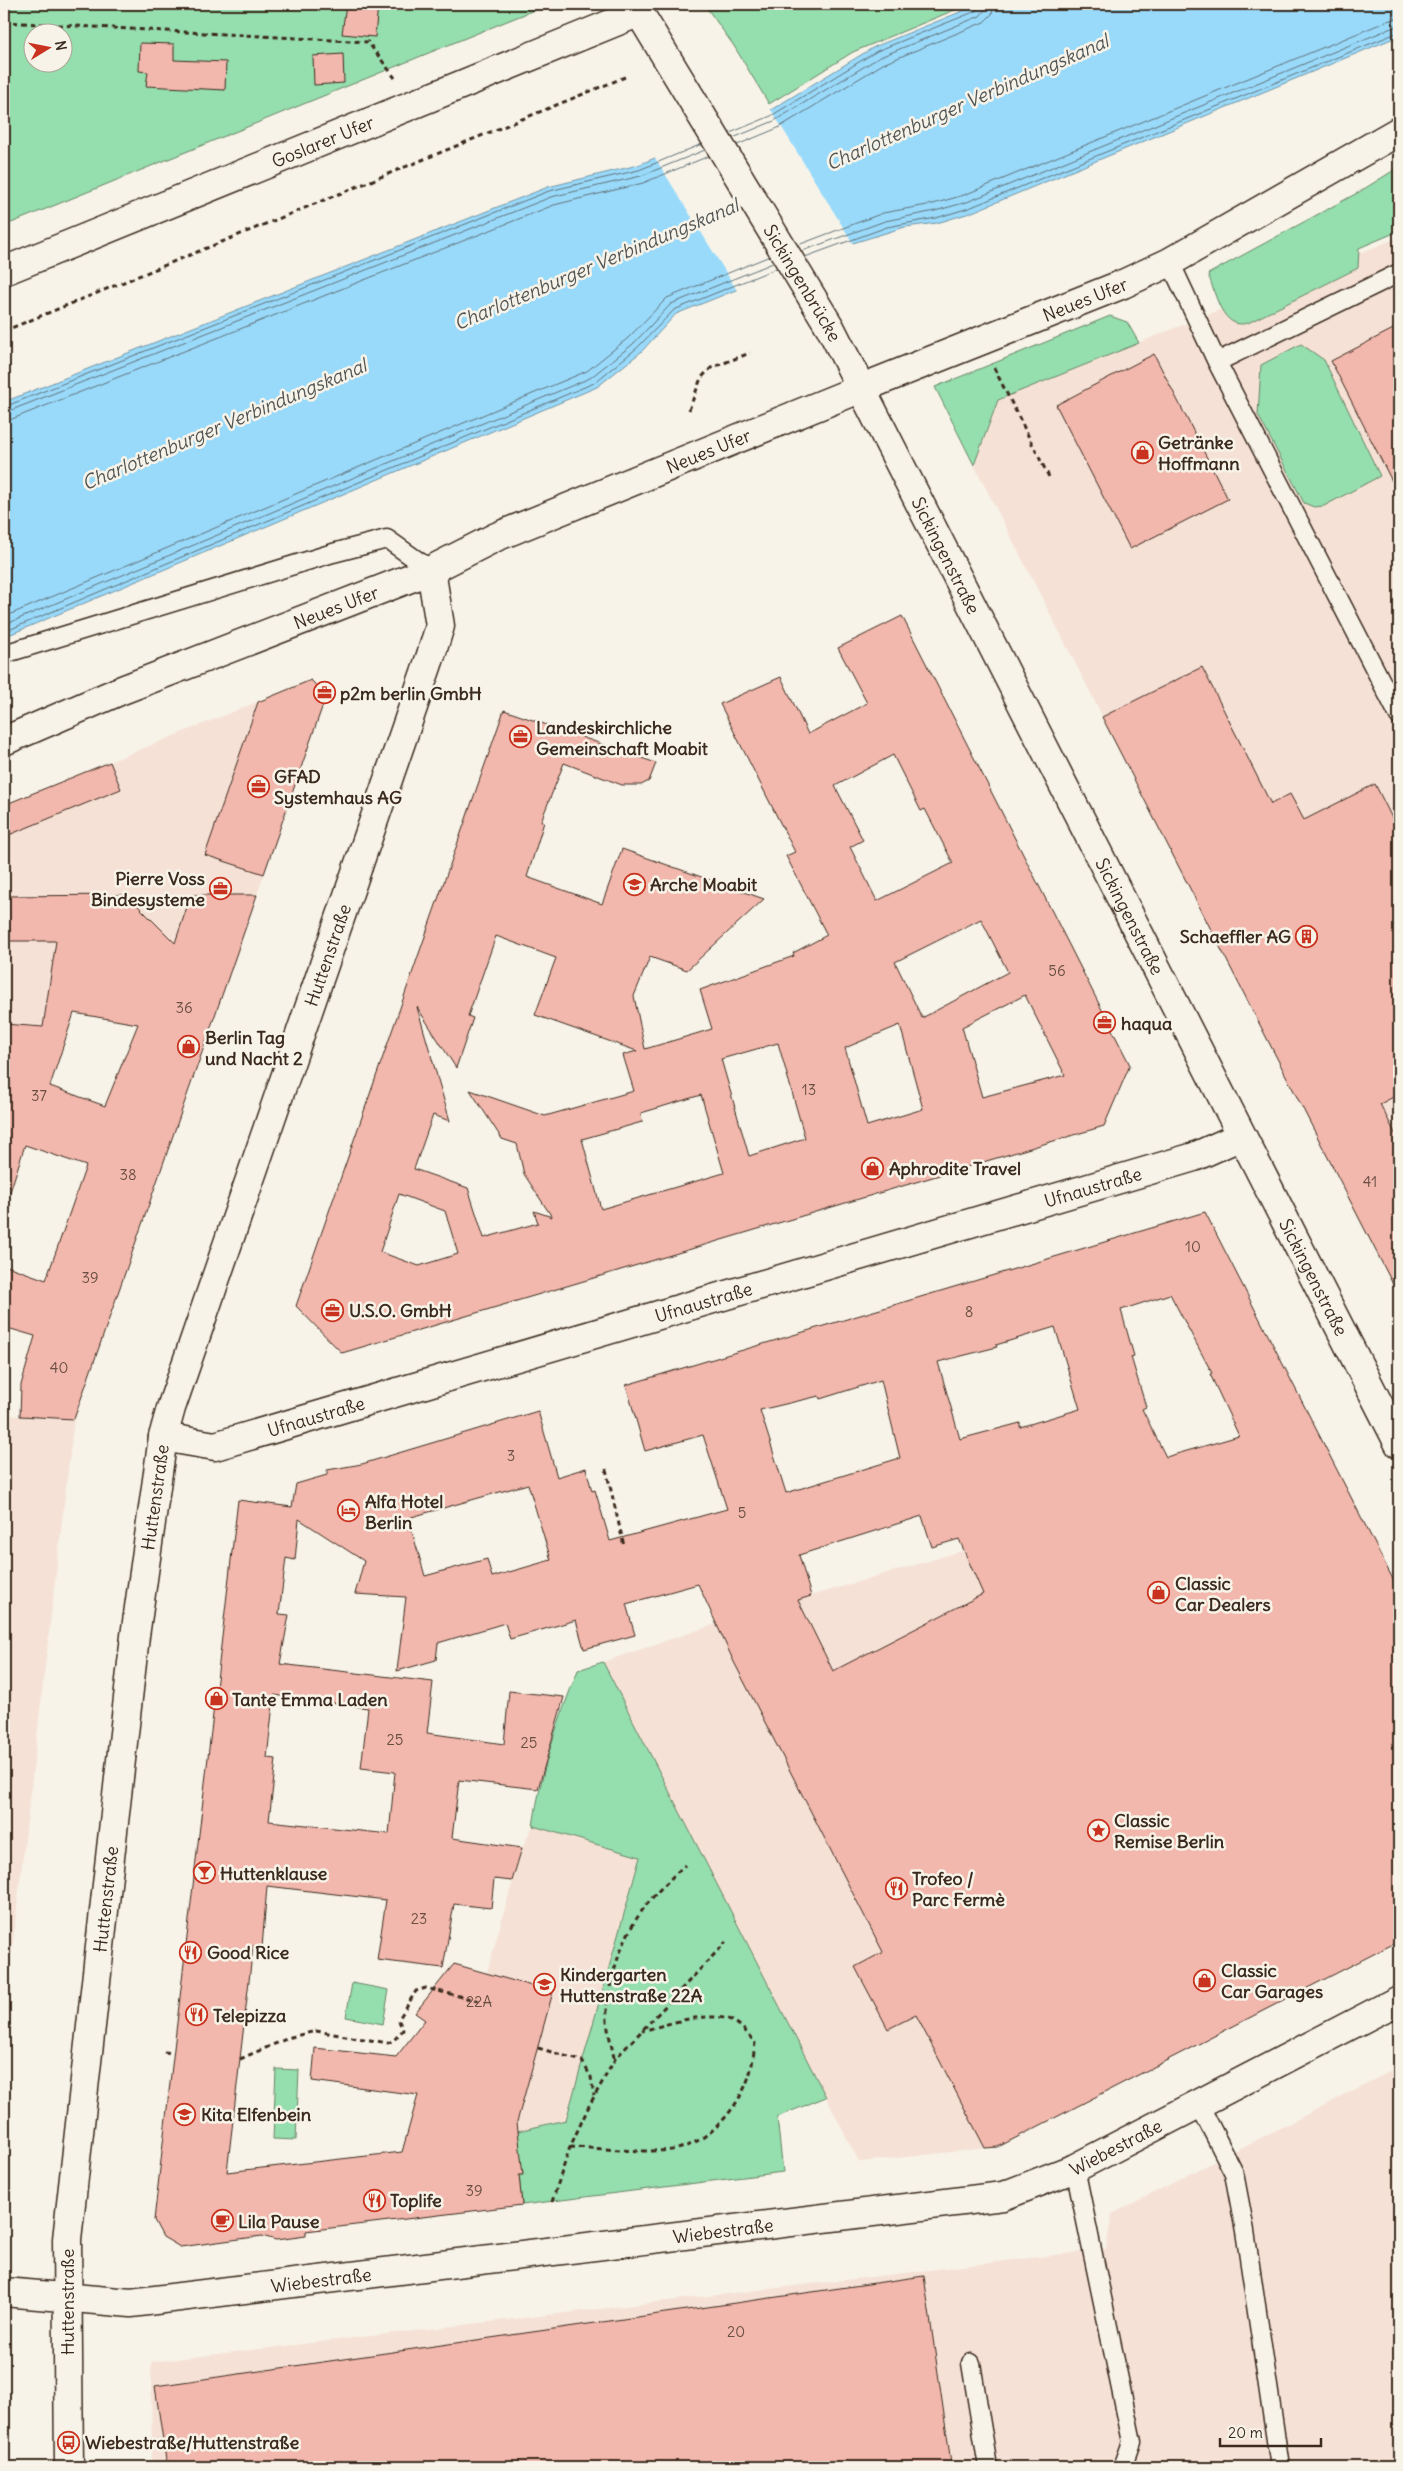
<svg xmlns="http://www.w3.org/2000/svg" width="1403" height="2471" viewBox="0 0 1403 2471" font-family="Delius,sans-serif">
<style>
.built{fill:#f6e1d6}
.green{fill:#95dead;stroke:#688466;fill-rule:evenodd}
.water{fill:#99dafb;stroke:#7394a3}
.pier{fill:#f7f3e8}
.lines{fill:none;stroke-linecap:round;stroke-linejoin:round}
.shore{stroke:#617076;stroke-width:1}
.building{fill:#f3b8ad;stroke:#3b2a1e;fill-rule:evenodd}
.lane-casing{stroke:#3b2a1e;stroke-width:21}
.street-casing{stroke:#3b2a1e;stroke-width:31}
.secondary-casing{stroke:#3b2a1e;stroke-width:31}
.path{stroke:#3b2a1e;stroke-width:3;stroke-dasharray:5 4;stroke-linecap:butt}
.lane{stroke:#f7f3e8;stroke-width:18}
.street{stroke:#f7f3e8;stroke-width:28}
.secondary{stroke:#f7f3e8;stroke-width:28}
.labels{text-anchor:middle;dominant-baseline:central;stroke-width:5;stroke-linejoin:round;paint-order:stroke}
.number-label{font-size:15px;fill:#694e42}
.street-label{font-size:18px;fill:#3b2a1e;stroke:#f7f3e8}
.poi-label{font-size:18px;font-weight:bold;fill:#3b2a1e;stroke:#f7f3e8;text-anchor:start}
.water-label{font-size:19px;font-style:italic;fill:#525655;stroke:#f7f3e8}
</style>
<rect width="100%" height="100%" fill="#f7f3e8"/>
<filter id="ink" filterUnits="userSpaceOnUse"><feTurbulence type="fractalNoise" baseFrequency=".02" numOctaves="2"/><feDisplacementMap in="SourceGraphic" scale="10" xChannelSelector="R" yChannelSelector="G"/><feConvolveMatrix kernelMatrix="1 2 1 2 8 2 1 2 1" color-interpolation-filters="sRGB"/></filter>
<g filter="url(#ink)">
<path class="built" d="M 1399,237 L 1399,1296 L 974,465 L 998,400 Z
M 311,680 L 326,696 L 225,987 L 82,935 L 66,1028 L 4,1024 L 4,805 Z
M 4,1415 L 74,1419 L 4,2019 Z
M 1316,1429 L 1399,1591 L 1399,1941 L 998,2147 L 859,2162 L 603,1662 L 716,1624 L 1235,1470 Z
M 533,1826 L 640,1856 L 566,2120 L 509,2133 L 421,2026 L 423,2019 L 415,2013 L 429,1995 L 477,2008 L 522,1848 Z
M 1399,2067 L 1399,2467 L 152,2467 L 151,2362 L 1106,2249 L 1112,2214 Z"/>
<path class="green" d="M 4,4 L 549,4 L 4,226 ZM 32,32 L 62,32 L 62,62 L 32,62 Z
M 704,4 L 969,4 L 853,52 L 769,104 L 734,46 Z
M 1399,167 L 1399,231 L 1359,248 L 1358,268 L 1248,323 C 1222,331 1215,292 1208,274 L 1359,192 Z
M 1110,316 L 1127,322 L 1139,343 L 998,400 L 974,465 L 935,387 Z
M 1301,344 L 1324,360 L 1380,476 L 1324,506 L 1314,507 L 1304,503 L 1258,415 L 1261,365 Z
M 603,1662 L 826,2097 L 777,2117 L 783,2172 L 522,2205 L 519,2175 L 523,2174 L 509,2133 L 566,2120 L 640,1857 L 533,1826 C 541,1771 557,1722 578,1670 Z
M 352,1983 L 389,1990 L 383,2024 L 346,2017 Z
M 276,2069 L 299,2070 L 296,2140 L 273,2139 Z"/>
<path class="water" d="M 980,4 L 1399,4 L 1399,36 L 970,213 L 937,223 L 905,227 L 853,243 L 676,314 L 641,352 L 597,387 L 4,637 L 4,402 L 548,187 L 638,165 L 769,111 L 874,47 Z"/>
<path class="pier" d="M 770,108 L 854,245 L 738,292 L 654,156 Z"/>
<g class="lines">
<path class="shore" d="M 730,133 L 771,116 L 877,51 L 976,11 L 980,4
M 733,138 L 774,121 L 880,57 L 980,16 L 985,10 L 986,4
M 737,145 L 778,128 L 883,64 L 984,22 L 992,14 L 994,4
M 798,245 L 883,213 L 933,204 L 964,195 L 1390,20 L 1399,18
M 802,251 L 885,221 L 935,211 L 967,202 L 1399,25
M 805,257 L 887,227 L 936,218 L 969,208 L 1399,32
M 4,407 L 549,191 L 639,170 L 702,144
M 4,413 L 551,197 L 641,176 L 705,150
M 4,421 L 12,419 L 554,205 L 643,183 L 709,156
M 4,617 L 587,371 L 628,338 L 667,298 L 770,256
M 4,625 L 590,378 L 633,344 L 671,304 L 773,263
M 4,632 L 594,383 L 637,348 L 674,310 L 777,268"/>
</g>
<path class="building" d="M 346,4 L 378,4 L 375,37 L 342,34 Z
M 140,43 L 174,44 L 174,60 L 226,62 L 225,90 L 146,86 L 148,72 L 139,71 Z
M 343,54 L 344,83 L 314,85 L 313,56 Z
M 1399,326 L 1399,495 L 1331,361 Z
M 1154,354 L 1228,499 L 1130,549 L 1056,405 Z
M 902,616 L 1130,1065 L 1104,1126 L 342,1353 L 296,1306 L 504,710 L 656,763 L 649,781 L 641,785 L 622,785 L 564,763 L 541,821 L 544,822 L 527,877 L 602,904 L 622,849 L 764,899 L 687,970 L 650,957 L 634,996 L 645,1049 L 712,1029 L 700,990 L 794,956 L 793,953 L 827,935 L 786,856 L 795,852 L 720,704 L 781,677 L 808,734 L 867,703 L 838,648 ZM 893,755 L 921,811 L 925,809 L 953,863 L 877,901 L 850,847 L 863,840 L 835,786 ZM 981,919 L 1008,972 L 922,1018 L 895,962 ZM 496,936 L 556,958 L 535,1015 L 637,1051 L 623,1055 L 634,1091 L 545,1116 L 470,1090 L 502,1139 L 517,1144 L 524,1174 L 552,1217 L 534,1211 L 538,1223 L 484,1238 L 468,1188 L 414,1169 L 433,1115 L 450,1121 L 417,1007 L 456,1068 L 473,1018 L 468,1016 ZM 1025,995 L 1065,1075 L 982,1097 L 962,1027 ZM 900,1025 L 923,1109 L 867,1126 L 845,1048 ZM 778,1043 L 805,1138 L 749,1156 L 721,1059 ZM 701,1095 L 724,1173 L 601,1209 L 582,1139 L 642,1122 L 641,1113 ZM 399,1194 L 445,1211 L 458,1254 L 419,1266 L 380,1252 Z
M 1202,667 L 1271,804 L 1290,794 L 1304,820 L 1375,784 L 1399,832 L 1399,1094 L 1380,1104 L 1399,1141 L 1399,1296 L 1102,717 Z
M 311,680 L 326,696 L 264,874 L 205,855 L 258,702 Z
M 110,762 L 121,789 L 4,837 L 4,805 Z
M 127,895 L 175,943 L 191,895 L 257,895 L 74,1419 L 20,1416 L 21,1385 L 35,1336 L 4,1327 L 4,1265 L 46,1280 L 86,1166 L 25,1145 L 10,1192 L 4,1191 L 4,1024 L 43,1027 L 56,941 L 4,941 L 4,896 ZM 74,1013 L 138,1024 L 105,1106 L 50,1086 Z
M 1205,1212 L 1399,1591 L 1399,1941 L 998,2147 L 985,2148 L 916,2015 L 888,2029 L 855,1967 L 883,1952 L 734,1662 L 698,1584 L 626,1604 L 635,1635 L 584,1649 L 576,1620 L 510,1639 L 505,1623 L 438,1643 L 436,1660 L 397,1671 L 406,1597 L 355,1594 L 364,1561 L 299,1519 L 295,1560 L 286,1558 L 279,1614 L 289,1615 L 280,1664 L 433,1682 L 427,1733 L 504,1744 L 509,1691 L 564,1697 L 538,1789 L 459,1780 L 452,1838 L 522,1848 L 512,1881 L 494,1879 L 491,1908 L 454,1904 L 443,1968 L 377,1960 L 386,1900 L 267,1886 L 262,1948 L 253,1946 L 227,2172 L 402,2152 L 418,2095 L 312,2081 L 315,2048 L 396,2057 L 425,2020 L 415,2013 L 454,1964 L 553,1992 L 517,2122 L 523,2175 L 519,2175 L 522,2205 L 306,2231 L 306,2236 L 276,2240 L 262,2236 L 180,2247 L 163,2237 L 154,2220 L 238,1500 L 292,1507 L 296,1484 L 327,1475 L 327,1470 L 362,1464 L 538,1411 L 557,1477 L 586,1468 L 592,1491 L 595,1490 L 610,1541 L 727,1509 L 703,1435 L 645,1451 L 626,1385 ZM 1170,1294 L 1212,1373 L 1210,1374 L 1239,1436 L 1166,1457 L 1142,1409 L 1146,1407 L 1131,1357 L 1134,1356 L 1121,1310 ZM 1055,1327 L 1080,1409 L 1020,1427 L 1020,1423 L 960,1439 L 938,1362 L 997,1347 L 996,1345 ZM 881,1380 L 900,1458 L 786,1493 L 760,1410 L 819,1396 L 820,1399 ZM 528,1484 L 551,1560 L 492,1577 L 487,1559 L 425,1576 L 408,1518 ZM 922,1516 L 932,1547 L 959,1539 L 983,1594 L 833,1671 L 798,1600 L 811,1596 L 799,1555 ZM 274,1695 L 368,1708 L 361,1768 L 395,1772 L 389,1834 L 269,1821 L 276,1759 L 267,1758 Z
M 924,2276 L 951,2463 L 920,2467 L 167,2467 L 155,2386 Z"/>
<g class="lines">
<defs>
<path id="lane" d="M 1170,262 L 1217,362 L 1399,273
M 1217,362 L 1399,716
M 4,654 L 333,553 L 387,539 L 431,570
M 1199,2104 L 1234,2173 L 1245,2231 L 1280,2467
M 1075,2168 L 1132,2442 L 1123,2467
M 971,2363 L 988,2467"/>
<g id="street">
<path id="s1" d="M 4,271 L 640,12"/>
<path id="s2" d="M 862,388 L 1123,284 L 1170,262 L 1399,131"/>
<path id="s3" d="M 163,1437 L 215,1446 L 1194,1157 L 1241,1136"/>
</g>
<g id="secondary">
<path id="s4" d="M 634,4 L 830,327 L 1399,1444"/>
<path id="s5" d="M 4,741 L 122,690 L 431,570 L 496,537 L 862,388"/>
<path id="s6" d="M 4,2292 L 131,2303 L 1003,2196 L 1075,2168 L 1399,2000"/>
<path id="s7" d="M 69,2467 L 67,2239 L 135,1636 L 163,1437 L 171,1408 L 431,655 L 440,626 L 431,570"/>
</g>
</defs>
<use href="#lane" class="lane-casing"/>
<use href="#street" class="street-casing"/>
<use href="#secondary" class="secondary-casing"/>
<path class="path" d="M 4,22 L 368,42 L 395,78
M 4,331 L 625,77
M 994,368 L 1050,479
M 689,410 L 701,378 L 711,368 L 750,353
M 606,1469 L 624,1546
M 538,2048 L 582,2061 L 591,2077 L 594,2096
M 164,2052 L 173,2053
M 614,2058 C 612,2046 608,2033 607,2021 C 605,1989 621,1941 639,1915 C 652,1896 668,1881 685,1865
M 240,2059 L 291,2037 L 316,2031 L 388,2043 L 394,2040 L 403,2030 L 399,2021 L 400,2017 L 416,1991 L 426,1988 L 479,2001
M 570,2147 C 603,2148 638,2153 671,2150 C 708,2146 743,2104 751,2069 C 753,2061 754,2051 755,2043 C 748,2034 739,2022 728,2019 C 701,2012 669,2024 642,2031
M 552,2202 L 570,2147 L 589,2106 L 615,2059 L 726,1942"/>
<use href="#lane" class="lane"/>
<use href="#street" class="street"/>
<use href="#secondary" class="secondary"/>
</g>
</g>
<defs>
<symbol id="shop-ring" viewBox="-11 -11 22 22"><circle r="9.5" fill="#f7f3e8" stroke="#c8321e" stroke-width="1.5"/><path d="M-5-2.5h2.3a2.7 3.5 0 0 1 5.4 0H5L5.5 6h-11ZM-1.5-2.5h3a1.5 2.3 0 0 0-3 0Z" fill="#c8321e"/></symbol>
<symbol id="office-ring" viewBox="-11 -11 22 22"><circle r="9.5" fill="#f7f3e8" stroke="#c8321e" stroke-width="1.5"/><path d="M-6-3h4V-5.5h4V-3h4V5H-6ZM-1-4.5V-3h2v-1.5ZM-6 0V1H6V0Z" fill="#c8321e"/></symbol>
<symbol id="school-ring" viewBox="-11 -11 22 22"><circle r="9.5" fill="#f7f3e8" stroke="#c8321e" stroke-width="1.5"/><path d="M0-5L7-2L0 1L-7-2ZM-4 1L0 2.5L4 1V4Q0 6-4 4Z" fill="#c8321e"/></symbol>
<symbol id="building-ring" viewBox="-11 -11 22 22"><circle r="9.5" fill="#f7f3e8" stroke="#c8321e" stroke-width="1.5"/><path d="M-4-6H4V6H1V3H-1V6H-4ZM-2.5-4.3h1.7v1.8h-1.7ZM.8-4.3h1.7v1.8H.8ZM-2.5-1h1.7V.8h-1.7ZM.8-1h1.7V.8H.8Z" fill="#c8321e"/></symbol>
<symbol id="hotel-ring" viewBox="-11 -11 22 22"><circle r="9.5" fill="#f7f3e8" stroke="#c8321e" stroke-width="1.5"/><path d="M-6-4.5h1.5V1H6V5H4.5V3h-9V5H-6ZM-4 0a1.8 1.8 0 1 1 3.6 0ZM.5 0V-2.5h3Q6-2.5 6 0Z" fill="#c8321e"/></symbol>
<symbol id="sight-ring" viewBox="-11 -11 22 22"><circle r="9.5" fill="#f7f3e8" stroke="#c8321e" stroke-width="1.5"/><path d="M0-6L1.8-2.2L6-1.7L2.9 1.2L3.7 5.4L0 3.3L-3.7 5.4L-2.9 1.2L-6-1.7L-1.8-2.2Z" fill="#c8321e"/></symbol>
<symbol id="bar-ring" viewBox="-11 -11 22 22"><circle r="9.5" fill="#f7f3e8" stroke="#c8321e" stroke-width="1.5"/><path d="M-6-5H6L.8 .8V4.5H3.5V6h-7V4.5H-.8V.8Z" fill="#c8321e"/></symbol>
<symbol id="restaurant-ring" viewBox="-11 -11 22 22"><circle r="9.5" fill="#f7f3e8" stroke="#c8321e" stroke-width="1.5"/><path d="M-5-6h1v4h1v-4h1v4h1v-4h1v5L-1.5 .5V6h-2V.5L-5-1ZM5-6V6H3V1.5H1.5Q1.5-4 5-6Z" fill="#c8321e"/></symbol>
<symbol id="cafe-ring" viewBox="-11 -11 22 22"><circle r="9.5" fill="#f7f3e8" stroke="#c8321e" stroke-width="1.5"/><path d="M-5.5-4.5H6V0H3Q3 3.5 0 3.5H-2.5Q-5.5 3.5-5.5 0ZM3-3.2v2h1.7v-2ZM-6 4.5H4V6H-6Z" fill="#c8321e"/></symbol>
<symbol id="bus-ring" viewBox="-11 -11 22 22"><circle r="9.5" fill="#f7f3e8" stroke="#c8321e" stroke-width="1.5"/><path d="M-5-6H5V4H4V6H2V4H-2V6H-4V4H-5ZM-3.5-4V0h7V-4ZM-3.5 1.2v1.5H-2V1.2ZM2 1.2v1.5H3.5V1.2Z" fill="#c8321e"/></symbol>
</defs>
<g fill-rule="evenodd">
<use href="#shop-ring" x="1130" y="440" width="25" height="25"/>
<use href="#office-ring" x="312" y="680" width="25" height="25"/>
<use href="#office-ring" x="508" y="724" width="25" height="25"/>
<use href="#office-ring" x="246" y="774" width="25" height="25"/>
<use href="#school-ring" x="622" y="872" width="25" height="25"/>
<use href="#office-ring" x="208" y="876" width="25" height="25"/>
<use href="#building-ring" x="1294" y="924" width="25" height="25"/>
<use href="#office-ring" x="1092" y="1010" width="25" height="25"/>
<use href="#shop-ring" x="176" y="1034" width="25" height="25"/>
<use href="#shop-ring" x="860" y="1156" width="25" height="25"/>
<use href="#office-ring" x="320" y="1298" width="25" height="25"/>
<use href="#hotel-ring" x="336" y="1498" width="25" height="25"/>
<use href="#shop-ring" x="1146" y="1580" width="25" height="25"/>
<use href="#shop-ring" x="204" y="1686" width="25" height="25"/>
<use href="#sight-ring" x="1086" y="1818" width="25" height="25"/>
<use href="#bar-ring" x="192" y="1860" width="25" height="25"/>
<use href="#restaurant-ring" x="884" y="1876" width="25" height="25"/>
<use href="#restaurant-ring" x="178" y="1940" width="25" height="25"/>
<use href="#shop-ring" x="1192" y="1968" width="25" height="25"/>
<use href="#school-ring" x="532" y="1972" width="25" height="25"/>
<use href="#restaurant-ring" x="184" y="2002" width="25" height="25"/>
<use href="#school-ring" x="172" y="2102" width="25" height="25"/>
<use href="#restaurant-ring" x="362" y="2188" width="25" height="25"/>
<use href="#cafe-ring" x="210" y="2208" width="25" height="25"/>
<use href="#bus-ring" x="56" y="2430" width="25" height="25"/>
</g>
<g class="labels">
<g class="number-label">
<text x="1057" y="970">56</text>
<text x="184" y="1007">36</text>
<text x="809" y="1089">13</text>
<text x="39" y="1095">37</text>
<text x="128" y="1174">38</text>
<text x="1370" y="1181">41</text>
<text x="1193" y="1246">10</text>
<text x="90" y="1277">39</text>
<text x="969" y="1311">8</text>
<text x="59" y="1367">40</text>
<text x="511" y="1455">3</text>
<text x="742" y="1512">5</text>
<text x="395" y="1739">25</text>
<text x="529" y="1742">25</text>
<text x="419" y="1918">23</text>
<text x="479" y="2001">22A</text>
<text x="474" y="2190">39</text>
<text x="736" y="2331">20</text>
</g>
<g class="street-label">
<text stroke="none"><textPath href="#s1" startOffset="344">Goslarer Ufer</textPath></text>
<text stroke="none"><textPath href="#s4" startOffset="326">Sickingenbrücke</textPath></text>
<text stroke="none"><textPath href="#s2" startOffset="240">Neues Ufer</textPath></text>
<text stroke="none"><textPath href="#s5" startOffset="762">Neues Ufer</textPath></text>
<text stroke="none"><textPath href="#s4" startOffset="634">Sickingenstraße</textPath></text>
<text stroke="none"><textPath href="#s5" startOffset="358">Neues Ufer</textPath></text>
<text stroke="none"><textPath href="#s4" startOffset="1039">Sickingenstraße</textPath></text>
<text stroke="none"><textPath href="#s7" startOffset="1545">Huttenstraße</textPath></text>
<text stroke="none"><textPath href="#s3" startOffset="968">Ufnaustraße</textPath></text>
<text stroke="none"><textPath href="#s4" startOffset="1444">Sickingenstraße</textPath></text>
<text stroke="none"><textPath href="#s3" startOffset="562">Ufnaustraße</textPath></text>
<text stroke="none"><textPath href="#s3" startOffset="158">Ufnaustraße</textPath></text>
<text stroke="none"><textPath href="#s7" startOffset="975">Huttenstraße</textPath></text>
<text stroke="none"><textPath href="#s7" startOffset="570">Huttenstraße</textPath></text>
<text stroke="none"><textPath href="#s6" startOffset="1129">Wiebestraße</textPath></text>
<text stroke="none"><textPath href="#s6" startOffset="724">Wiebestraße</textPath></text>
<text stroke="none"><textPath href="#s6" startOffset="319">Wiebestraße</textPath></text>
<text transform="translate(67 2302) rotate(-90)">Huttenstraße</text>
</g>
<g class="poi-label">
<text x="1158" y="442">Getränke<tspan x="1158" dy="21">Hoffmann</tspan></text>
<text x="340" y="693">p2m berlin GmbH</text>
<text x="536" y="727">Landeskirchliche<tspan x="536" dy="21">Gemeinschaft Moabit</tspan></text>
<text x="274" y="776">GFAD<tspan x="274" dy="21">Systemhaus AG</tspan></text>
<text x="205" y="878" text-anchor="end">Pierre Voss<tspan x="205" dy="21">Bindesysteme</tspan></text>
<text x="650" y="884">Arche Moabit</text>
<text x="1291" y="936" text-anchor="end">Schaeffler AG</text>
<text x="1121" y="1023">haqua</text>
<text x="205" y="1037">Berlin Tag<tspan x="205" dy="21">und Nacht 2</tspan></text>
<text x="889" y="1168">Aphrodite Travel</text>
<text x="349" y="1310">U.S.O. GmbH</text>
<text x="365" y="1501">Alfa Hotel<tspan x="365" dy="21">Berlin</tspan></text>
<text x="1175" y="1583">Classic<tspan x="1175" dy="21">Car Dealers</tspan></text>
<text x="232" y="1699">Tante Emma Laden</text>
<text x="1114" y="1820">Classic<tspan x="1114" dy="21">Remise Berlin</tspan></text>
<text x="220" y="1873">Huttenklause</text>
<text x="912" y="1878">Trofeo /<tspan x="912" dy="21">Parc Fermè</tspan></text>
<text x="207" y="1952">Good Rice</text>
<text x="1221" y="1970">Classic<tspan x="1221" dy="21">Car Garages</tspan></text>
<text x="560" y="1974">Kindergarten<tspan x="560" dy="21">Huttenstraße 22A</tspan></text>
<text x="213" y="2015">Telepizza</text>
<text x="201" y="2114">Kita Elfenbein</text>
<text x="390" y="2200">Toplife</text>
<text x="238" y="2221">Lila Pause</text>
<text x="85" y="2442">Wiebestraße/Huttenstraße</text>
</g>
<g class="water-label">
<text transform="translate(967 102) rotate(-24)">Charlottenburger Verbindungskanal</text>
<text transform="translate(596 264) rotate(-23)">Charlottenburger Verbindungskanal</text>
<text transform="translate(224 424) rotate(-23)">Charlottenburger Verbindungskanal</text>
</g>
</g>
<rect width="1403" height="2471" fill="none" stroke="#f7f3e8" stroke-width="20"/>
<rect x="10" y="10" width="1383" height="2451" fill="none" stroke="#3b2a1e" stroke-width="2" filter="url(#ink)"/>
<g transform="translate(48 48) rotate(80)"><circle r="24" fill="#f7f3e8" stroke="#aca397"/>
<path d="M0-4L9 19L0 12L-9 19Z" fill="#c8321e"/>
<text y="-8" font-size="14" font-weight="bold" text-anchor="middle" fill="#3b2a1e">N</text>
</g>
<path d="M1220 2438v8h101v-8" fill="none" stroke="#3b2a1e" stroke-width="2.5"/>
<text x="1228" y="2438" font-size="15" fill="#3b2a1e" stroke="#f7f3e8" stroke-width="4" paint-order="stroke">20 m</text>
</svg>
